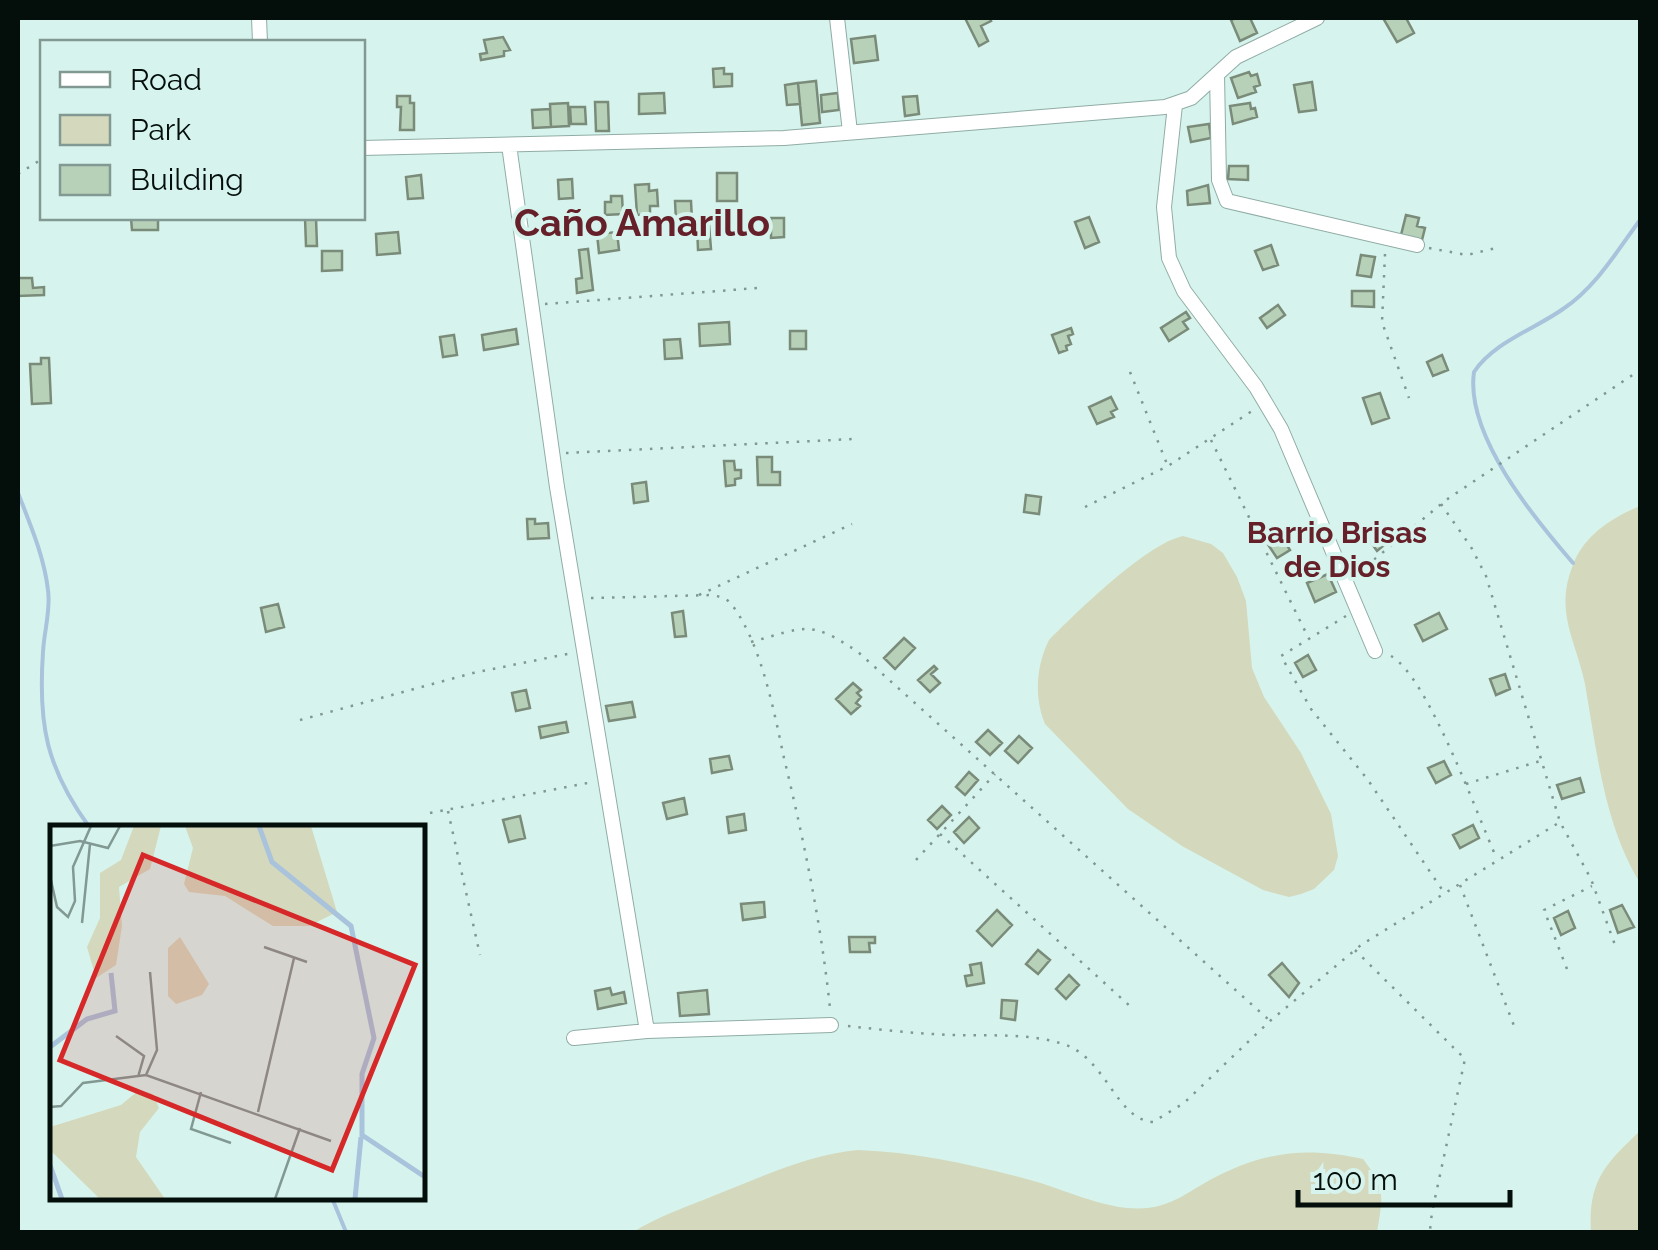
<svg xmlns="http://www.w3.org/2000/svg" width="1658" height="1250" viewBox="0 0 1658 1250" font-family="Raleway,sans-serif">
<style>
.green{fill:#d4d8bc}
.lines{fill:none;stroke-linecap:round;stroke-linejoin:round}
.stream{stroke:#a8c3db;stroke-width:4}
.building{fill:#b7d1b8;stroke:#7a8b7a;stroke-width:2.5}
.minor-casing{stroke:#90aca5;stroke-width:16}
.path{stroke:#819791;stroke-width:2.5;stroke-dasharray:2.5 8;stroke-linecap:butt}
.minor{stroke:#fff;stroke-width:14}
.labels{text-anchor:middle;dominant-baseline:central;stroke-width:8;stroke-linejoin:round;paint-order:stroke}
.neighbourhood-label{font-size:30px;font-weight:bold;fill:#66202a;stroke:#d6f4ed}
.district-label{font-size:38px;font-weight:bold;fill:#66202a;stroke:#d6f4ed}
.inset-river{fill:none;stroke:#a8c3db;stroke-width:5}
.inset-road{fill:none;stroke:#829893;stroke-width:2.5}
.view{fill:#d62828;fill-opacity:0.15;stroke:#d62828;stroke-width:5}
.inset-edge{fill:none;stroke:#040e0b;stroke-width:5}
</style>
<rect width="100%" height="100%" fill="#d6f4ed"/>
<path class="green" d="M 1640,506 L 1640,883 C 1604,824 1597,752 1585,684 C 1576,640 1554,612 1573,565 C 1584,535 1613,517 1640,506 Z
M 1183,536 L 1211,544 L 1223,553 L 1237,577 L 1246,601 L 1252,668 L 1264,697 L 1301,753 L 1331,814 L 1338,856 L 1334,870 L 1314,889 L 1301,894 L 1289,897 L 1263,890 L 1182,846 L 1128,809 L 1045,724 C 1034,697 1036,666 1049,640 C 1077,612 1146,544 1183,536 Z
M 1640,1131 L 1640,1232 L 1591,1232 C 1588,1181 1605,1164 1640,1131 Z
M 858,1150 C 916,1152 974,1165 1030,1180 C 1067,1190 1109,1212 1148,1208 C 1173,1205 1188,1192 1210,1180 C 1262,1152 1305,1146 1363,1159 C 1386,1189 1383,1196 1377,1232 L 633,1232 C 659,1216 689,1206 718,1194 C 764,1176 808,1155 858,1150 Z"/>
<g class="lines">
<path class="stream" d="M 18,493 C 30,524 44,556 48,590 C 51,610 44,631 43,652 C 38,724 46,768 90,828
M 1573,563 C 1534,518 1465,435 1474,372 C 1494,342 1535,329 1563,309 C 1596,287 1617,251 1640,220
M 332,1198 L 346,1232"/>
</g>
<path class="building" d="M 965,18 L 989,18 L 991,21 L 981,26 L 988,41 L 979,46 Z
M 1236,18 L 1250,18 L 1257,33 L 1240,41 L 1231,20 Z
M 1383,18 L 1406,18 L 1414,33 L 1397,42 Z
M 875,36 L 878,60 L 854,63 L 851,39 Z
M 503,37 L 510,50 L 504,51 L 504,56 L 481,60 L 480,54 L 487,53 L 484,40 Z
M 724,68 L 724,74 L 732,74 L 732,86 L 714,87 L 713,69 Z
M 1249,72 L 1251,76 L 1257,74 L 1260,85 L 1254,87 L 1256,92 L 1238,98 L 1231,78 Z
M 816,81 L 820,123 L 802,125 L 798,83 Z
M 1312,82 L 1316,110 L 1299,112 L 1294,85 Z
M 798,83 L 800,104 L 787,105 L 785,85 Z
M 664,93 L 665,113 L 639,114 L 639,94 Z
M 838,93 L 839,110 L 822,112 L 821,95 Z
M 397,96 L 410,96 L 410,103 L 414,103 L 414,130 L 400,130 L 401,107 L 397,107 Z
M 917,96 L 919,114 L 905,116 L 903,97 Z
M 595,102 L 608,102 L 609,131 L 596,131 Z
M 568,103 L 569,126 L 551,127 L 550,104 Z
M 1250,103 L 1251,109 L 1255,108 L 1257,117 L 1233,124 L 1230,106 Z
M 570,107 L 585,107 L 586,124 L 571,124 Z
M 550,109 L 551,127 L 533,128 L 532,110 Z
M 1209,124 L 1211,138 L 1191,142 L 1188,127 Z
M 1229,166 L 1248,166 L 1248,180 L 1228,179 Z
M 717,173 L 737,173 L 737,201 L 717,201 Z
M 421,175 L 423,198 L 408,199 L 406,177 Z
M 572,179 L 573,198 L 559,199 L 558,180 Z
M 649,184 L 649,191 L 657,190 L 658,206 L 650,206 L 650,214 L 637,215 L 635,185 Z
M 1208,185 L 1210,203 L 1188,205 L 1187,191 Z
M 611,196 L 622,196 L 623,214 L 605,215 L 605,202 L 611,202 Z
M 675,201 L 691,201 L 692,221 L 676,221 Z
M 1406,215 L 1419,218 L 1417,226 L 1425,228 L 1422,240 L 1401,235 Z
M 1089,217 L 1099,242 L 1085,248 L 1075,222 Z
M 131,218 L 158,218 L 158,230 L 132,230 Z
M 305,218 L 316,218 L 317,246 L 306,246 Z
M 771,218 L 784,218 L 784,237 L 771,238 Z
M 709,224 L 711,249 L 698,250 L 697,225 Z
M 398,232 L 400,253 L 377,255 L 376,234 Z
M 617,232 L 619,250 L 599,253 L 597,234 Z
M 1271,245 L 1278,265 L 1263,270 L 1255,251 Z
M 588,249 L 593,290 L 577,293 L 576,279 L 582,278 L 579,250 Z
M 322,251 L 342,251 L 342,270 L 322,271 Z
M 1361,255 L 1375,257 L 1371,277 L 1357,275 Z
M 18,278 L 32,278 L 33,288 L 44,287 L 44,295 L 18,296 Z
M 1352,291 L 1374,291 L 1374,307 L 1352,306 Z
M 1278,305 L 1285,315 L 1267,328 L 1260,318 Z
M 1186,312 L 1190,318 L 1183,322 L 1188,329 L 1169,341 L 1161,328 Z
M 729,322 L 730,344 L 700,346 L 699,324 Z
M 1071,328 L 1073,334 L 1068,336 L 1071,344 L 1066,346 L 1067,350 L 1059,353 L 1052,335 Z
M 516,329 L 518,344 L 484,350 L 482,335 Z
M 790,331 L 806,331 L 806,349 L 790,349 Z
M 454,335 L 457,355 L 443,357 L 440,337 Z
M 680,339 L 682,358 L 665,359 L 664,340 Z
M 1442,355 L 1448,370 L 1433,376 L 1427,362 Z
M 41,358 L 49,358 L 51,403 L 32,404 L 30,364 L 41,364 Z
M 1380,393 L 1389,418 L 1372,424 L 1363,398 Z
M 1111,397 L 1117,409 L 1111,412 L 1114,417 L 1097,424 L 1089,407 Z
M 757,457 L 772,457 L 772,472 L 780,472 L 780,485 L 758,485 Z
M 724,461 L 734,461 L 735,470 L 741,470 L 741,478 L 735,479 L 735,485 L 726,486 Z
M 646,482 L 648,501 L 634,503 L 632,484 Z
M 1026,495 L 1041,497 L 1039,514 L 1024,512 Z
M 527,519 L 535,519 L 535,524 L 548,523 L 549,538 L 528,539 Z
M 1379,528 L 1389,541 L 1377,551 L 1367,537 Z
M 1280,534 L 1290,550 L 1277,558 L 1267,543 Z
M 1328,574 L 1336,592 L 1315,602 L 1307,583 Z
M 278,604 L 284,627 L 266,632 L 261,608 Z
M 683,611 L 686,636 L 675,637 L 672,613 Z
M 1439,613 L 1447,629 L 1423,641 L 1415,625 Z
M 904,638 L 915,648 L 895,669 L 884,658 Z
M 1308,655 L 1316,670 L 1303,677 L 1295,663 Z
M 934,666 L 937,669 L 931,674 L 940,683 L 930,692 L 918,680 Z
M 1505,674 L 1510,689 L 1496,695 L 1490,679 Z
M 853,683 L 861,690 L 857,693 L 861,697 L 856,703 L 860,706 L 851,714 L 836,699 Z
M 526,690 L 530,708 L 516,711 L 512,693 Z
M 632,702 L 635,717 L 609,721 L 606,706 Z
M 566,722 L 568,732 L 541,738 L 539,727 Z
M 988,730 L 1002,743 L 990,755 L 976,742 Z
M 1019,736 L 1032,748 L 1018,763 L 1005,751 Z
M 729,756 L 732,769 L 712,773 L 710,759 Z
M 1444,761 L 1451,775 L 1436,783 L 1428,768 Z
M 969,772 L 978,780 L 965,795 L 956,787 Z
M 1580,778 L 1584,792 L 1562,799 L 1557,785 Z
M 684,798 L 687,814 L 667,819 L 663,803 Z
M 942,806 L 951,815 L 937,829 L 928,820 Z
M 744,814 L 746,830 L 729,833 L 727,817 Z
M 520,816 L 525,838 L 509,842 L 503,820 Z
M 969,817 L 979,828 L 964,843 L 954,832 Z
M 1473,825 L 1479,838 L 1460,848 L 1453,835 Z
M 764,902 L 765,917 L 743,920 L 741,904 Z
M 1622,905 L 1634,927 L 1618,933 L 1610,910 Z
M 997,910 L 1012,925 L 992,946 L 977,931 Z
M 1568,911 L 1575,928 L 1561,935 L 1554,918 Z
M 849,937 L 875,937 L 875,943 L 869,943 L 870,952 L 850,952 Z
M 1038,950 L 1050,960 L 1038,974 L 1026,964 Z
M 981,963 L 984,983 L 967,986 L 965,976 L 972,975 L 970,965 Z
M 1282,963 L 1299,983 L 1289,997 L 1269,975 Z
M 1069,975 L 1079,985 L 1066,999 L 1056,989 Z
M 610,988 L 612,995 L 624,992 L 626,1003 L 598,1009 L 595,991 Z
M 707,990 L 709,1014 L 680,1016 L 678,993 Z
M 1002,1000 L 1017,1001 L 1015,1020 L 1001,1018 Z"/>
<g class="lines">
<defs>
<path id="minor" d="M 259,18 L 260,42
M 837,18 L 850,132
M 1217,74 L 1219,180 L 1227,201 L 1417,245
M 1175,105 L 1164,207 L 1169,258 L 1184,291 L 1256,387 L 1281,429 L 1375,651
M 509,145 L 557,487 L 647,1031
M 362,148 L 784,138 L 1165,107 L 1191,98 L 1236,57 L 1317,18
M 574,1038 L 647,1031 L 831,1025"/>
</defs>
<use href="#minor" class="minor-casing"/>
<path class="path" d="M 18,174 L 42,159
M 1429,248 L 1467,255 L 1500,247
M 1385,254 L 1382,322 L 1409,398
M 545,304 L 758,288
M 1130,372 L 1167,464
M 1211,440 L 1309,639
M 566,453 L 854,439
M 1441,504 L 1471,547 L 1486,576 L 1560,822 L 1591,879 L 1615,945
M 1085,507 L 1168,466 L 1252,411
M 1358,573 L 1446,500 L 1640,370
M 699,595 L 852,524
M 591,598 L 712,595 C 721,597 727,598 732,605 C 761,643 774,711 784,758 C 804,841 821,923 830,1008
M 1346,616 L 1281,656 L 1311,709 L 1368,780 L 1443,891
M 751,642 C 806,627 809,619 858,652 L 1269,1020
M 1391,656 C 1428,677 1477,815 1497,859
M 300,720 L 473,673 L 572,653
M 1466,784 L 1540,761
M 448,811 L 480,955
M 430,813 L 593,782
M 940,834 L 1131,1007
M 916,860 L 995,774
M 1460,885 L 1516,1031
M 1355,950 L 1465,1059 L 1432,1212 L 1430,1230 L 1433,1232
M 1567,969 L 1544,910 L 1592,886
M 848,1026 C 883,1030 919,1034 955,1035 C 991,1036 1029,1033 1063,1044 C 1106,1057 1116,1120 1153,1122 L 1184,1103 L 1270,1021 L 1361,945 L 1560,822"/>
<use href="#minor" class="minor"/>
</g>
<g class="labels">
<g class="neighbourhood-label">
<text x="1337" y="532">Barrio Brisas<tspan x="1337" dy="34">de Dios</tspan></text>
</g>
<g class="district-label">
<text x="642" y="222">Caño Amarillo</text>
</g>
</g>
<g transform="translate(50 825)">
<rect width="375" height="375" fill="#d6f4ed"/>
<path d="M 84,1 L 111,1 L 100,44 L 69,62 L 72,101 L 66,140 L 46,153 L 37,122 L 50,93 L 50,48 L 71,35 ZM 135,1 L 261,1 L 287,87 L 259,101 L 223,101 L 175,71 L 139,67 L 134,59 L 143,23 ZM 130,112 L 159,159 L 152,170 L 126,179 L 118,171 L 118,123 ZM 89,265 L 103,269 L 109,283 L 90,307 L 86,332 L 115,374 L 50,374 L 0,325 L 0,302 L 71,280 Z" fill="#d4d8bc"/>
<path class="inset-river" d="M 209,1 L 222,37 L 301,101 L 324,213 L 312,249 L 312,310 L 375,352M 0,222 L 37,194 L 65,186 L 61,148M 0,340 L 12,374M 305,374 L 311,312"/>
<path class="inset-road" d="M 0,21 L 30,16 L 58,23 L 70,1M 0,51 L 7,82 L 18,92 L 25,76 L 23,42 L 41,1M 32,98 L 40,19M 214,122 L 257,137M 66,211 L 94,231 L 88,252M 96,250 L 107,225 L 100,147M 151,267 L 141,304 L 181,318M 0,282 L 11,281 L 33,258 L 96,250 L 281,316M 208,287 L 244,133M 225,374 L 250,303"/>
<path class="view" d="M 93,30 L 365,140 L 282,345 L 10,235 Z"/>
<rect width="375" height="375" class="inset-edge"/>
</g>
<rect width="1658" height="1250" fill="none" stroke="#040e0b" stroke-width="40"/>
<rect x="40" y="40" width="325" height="180" fill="#d6f4ed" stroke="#829893" stroke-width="2.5"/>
<rect x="60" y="72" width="50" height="15" fill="#ffffff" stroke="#829893" stroke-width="2.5"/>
<text x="130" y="90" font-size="30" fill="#040e0b">Road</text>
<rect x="60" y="115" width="50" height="30" fill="#d4d8bc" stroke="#829893" stroke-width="2.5"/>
<text x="130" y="140" font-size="30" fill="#040e0b">Park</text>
<rect x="60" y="165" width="50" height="30" fill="#b7d1b8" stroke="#829893" stroke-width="2.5"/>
<text x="130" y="190" font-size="30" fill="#040e0b">Building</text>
<path d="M1298 1190v15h212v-15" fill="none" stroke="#040e0b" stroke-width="5"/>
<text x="1313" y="1190" font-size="30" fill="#040e0b" stroke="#d6f4ed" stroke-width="8" paint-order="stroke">100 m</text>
</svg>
